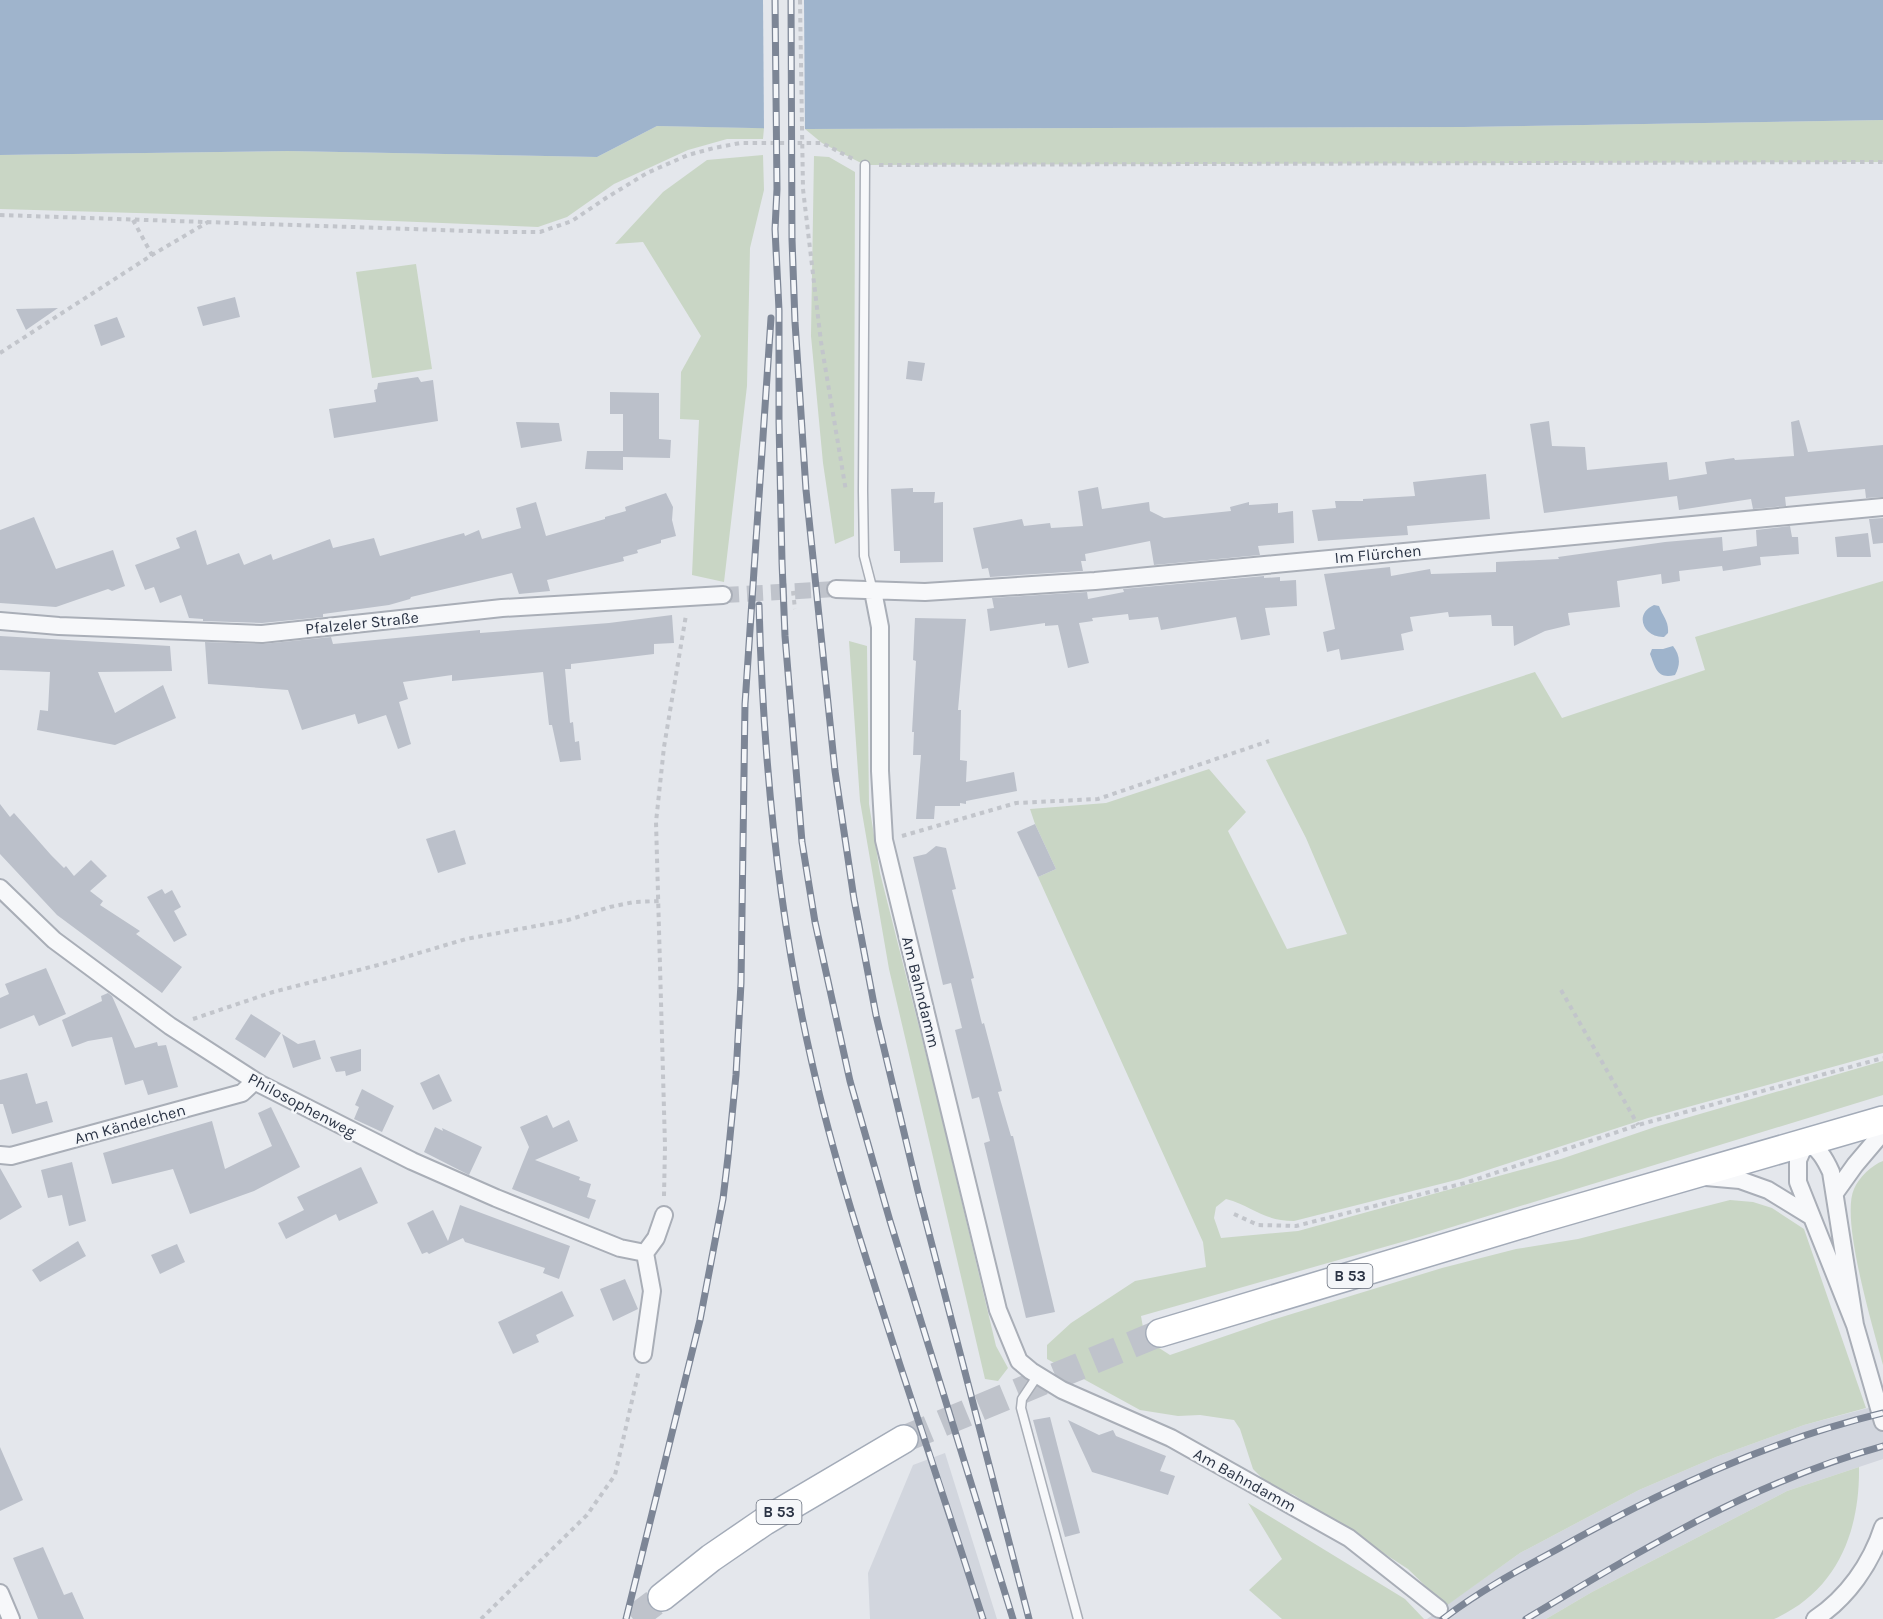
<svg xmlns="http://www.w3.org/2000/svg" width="1883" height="1619" viewBox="0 0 1883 1619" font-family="Karla,sans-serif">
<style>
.built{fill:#d2d6de}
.green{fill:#c9d6c5}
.water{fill:#9fb4cc}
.pier{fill:#e4e7ec}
.building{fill:#bbc0ca}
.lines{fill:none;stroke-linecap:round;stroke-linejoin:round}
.street-tunnel{stroke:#bfc3cb;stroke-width:16;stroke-dasharray:16 8;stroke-linecap:butt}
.primary-tunnel{stroke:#bfc3cb;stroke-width:27;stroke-dasharray:27 14;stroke-linecap:butt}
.lane-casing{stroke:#a9aeb7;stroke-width:11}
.street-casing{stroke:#a9aeb7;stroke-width:20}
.primary-casing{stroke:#a3abb8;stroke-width:30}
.path{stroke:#c2c5cb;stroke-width:4;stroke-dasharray:4.5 4.5;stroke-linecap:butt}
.lane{stroke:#f7f8fa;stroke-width:8}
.street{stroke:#f7f8fa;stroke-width:16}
.primary{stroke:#fff;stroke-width:27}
.rail-casing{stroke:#7d8696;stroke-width:7}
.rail{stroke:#f4f6f9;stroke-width:4.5;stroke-dasharray:14;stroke-linecap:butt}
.path-bridge{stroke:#c2c5cb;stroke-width:4;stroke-dasharray:4.5 4.5;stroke-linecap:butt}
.labels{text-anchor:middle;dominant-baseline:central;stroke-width:5;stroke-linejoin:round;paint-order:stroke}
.shield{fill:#f4f6f9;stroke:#676e7b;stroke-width:1.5}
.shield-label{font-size:15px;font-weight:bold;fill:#2b3445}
.street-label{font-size:16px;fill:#2b3445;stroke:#f4f6f9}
</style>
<rect width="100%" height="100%" fill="#e4e7ec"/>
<path class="built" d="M 1883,1404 L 1883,1459 L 1787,1491 L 1592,1592 L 1546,1619 L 1427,1619 L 1520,1553 L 1639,1490 L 1716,1457 L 1804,1425 Z
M 945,1453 L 997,1619 L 870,1619 L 868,1573 L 913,1465 Z"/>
<path class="green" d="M 1883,120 L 1883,162 L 865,165 L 822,143 L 805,129 L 1464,127 Z
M 657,126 L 764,128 L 763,139 L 727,139 L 688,150 L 614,184 L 567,217 L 538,227 L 344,219 L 0,209 L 0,155 L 288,151 L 597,157 Z
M 763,155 L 764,190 L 750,248 L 747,386 L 724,582 L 692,575 L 699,420 L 680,419 L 681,372 L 701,336 L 643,242 L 615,244 L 663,192 L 707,160 Z
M 814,156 L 829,157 L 855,172 L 854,536 L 835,544 L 823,463 L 811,336 Z
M 416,264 L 432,369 L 372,378 L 356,272 Z
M 1883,581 L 1883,1053 L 1648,1118 L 1460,1179 L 1294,1221 C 1262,1221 1253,1206 1226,1199 L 1216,1207 L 1214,1218 L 1221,1238 L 1298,1231 L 1561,1159 L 1655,1127 L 1883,1061 L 1883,1095 L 1416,1238 L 1141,1316 L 1145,1339 L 1170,1355 L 1272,1320 L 1442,1268 L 1516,1249 L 1578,1239 L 1730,1200 L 1753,1202 L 1772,1208 L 1804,1229 L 1866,1408 L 1804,1425 L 1716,1457 L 1639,1490 L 1520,1553 L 1446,1606 L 1408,1569 L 1294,1495 L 1267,1483 L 1253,1469 L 1240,1429 L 1234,1420 L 1200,1415 L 1178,1416 L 1140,1410 L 1047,1359 L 1047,1345 L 1071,1323 L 1135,1281 L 1206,1267 L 1203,1242 L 1038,877 L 1056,869 L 1035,824 L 1030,809 L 1106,803 L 1209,769 L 1246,812 L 1228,831 L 1287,949 L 1347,934 L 1306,838 L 1266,760 L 1535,672 L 1562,718 L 1705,670 L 1695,637 Z
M 849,641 L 867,646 L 869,804 L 880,873 L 938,1102 L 996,1346 L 1008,1368 L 998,1381 L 985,1379 L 889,969 L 860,801 Z
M 1883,1161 L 1883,1365 C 1874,1330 1840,1220 1854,1189 C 1859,1177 1872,1165 1883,1161 Z
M 1859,1467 C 1860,1532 1837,1591 1774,1619 L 1546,1619 L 1592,1592 L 1787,1491 Z
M 1248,1503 L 1405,1599 L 1424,1619 L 1282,1619 L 1249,1590 L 1282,1559 Z"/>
<path class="water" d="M 0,0 L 1883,0 L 1883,120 L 1464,127 L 805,129 L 657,126 L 597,157 L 288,151 L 0,155 Z
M 1654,605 L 1659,606 C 1663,617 1669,621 1668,633 L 1664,637 C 1644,638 1633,614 1654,605 Z
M 1673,646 C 1680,655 1681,664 1675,675 C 1657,679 1656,669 1650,654 L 1652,649 L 1663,649 Z"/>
<path class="pier" d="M 763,0 L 804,0 L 805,132 L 764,131 Z"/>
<path class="building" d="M 235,297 L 240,317 L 203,326 L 197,307 Z
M 58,308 L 26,330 L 16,309 Z
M 117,317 L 125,337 L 101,346 L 94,325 Z
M 908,361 L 925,363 L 922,381 L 906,379 Z
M 418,377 L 421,382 L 433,380 L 438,421 L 334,438 L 329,409 L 376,402 L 374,390 L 377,389 L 378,383 Z
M 610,392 L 659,393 L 659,439 L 671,440 L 670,458 L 623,457 L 623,470 L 585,469 L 587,451 L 623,451 L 623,414 L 610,414 Z
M 1799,420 L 1808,452 L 1883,445 L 1883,497 L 1866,498 L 1865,489 L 1785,497 L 1786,506 L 1753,509 L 1751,499 L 1679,510 L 1677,496 L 1544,513 L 1530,424 L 1549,421 L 1552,446 L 1585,447 L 1587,470 L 1667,462 L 1669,480 L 1707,474 L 1705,462 L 1734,458 L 1735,460 L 1794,456 L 1791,422 Z
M 516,422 L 559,423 L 562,441 L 521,448 Z
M 1486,474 L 1490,519 L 1407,526 L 1408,535 L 1318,541 L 1312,510 L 1336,508 L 1335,501 L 1363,501 L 1363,499 L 1415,496 L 1413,482 Z
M 1098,487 L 1102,509 L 1149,502 L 1150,511 L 1164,518 L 1231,511 L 1230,507 L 1249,502 L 1249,505 L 1278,503 L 1278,513 L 1293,511 L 1294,543 L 1258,546 L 1260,555 L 1154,565 L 1150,541 L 1085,554 L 1086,561 L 1081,561 L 1083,571 L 990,577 L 988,568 L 982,569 L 973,528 L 1022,519 L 1024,526 L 1050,523 L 1051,528 L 1083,526 L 1078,491 Z
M 913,488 L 913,492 L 935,492 L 934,503 L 943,502 L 943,562 L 900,563 L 900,551 L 894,551 L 891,489 Z
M 666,493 L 673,507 L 672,520 L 676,536 L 661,540 L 661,543 L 637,550 L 638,553 L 623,557 L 624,561 L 547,580 L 550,591 L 519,594 L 512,573 L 411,597 L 410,599 L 389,605 L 323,614 L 323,617 L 262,623 L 203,621 L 203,619 L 189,618 L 181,595 L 160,603 L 154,587 L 145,590 L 135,565 L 180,548 L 176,538 L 196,530 L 207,565 L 239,553 L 244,565 L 271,554 L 273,560 L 330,539 L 333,548 L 374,538 L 380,556 L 464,533 L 465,536 L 479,530 L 482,539 L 521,528 L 516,508 L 536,502 L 546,536 L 605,519 L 605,517 L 626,511 L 625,507 Z
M 34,517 L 56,569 L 113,550 L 125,586 L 112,591 L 108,589 L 56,607 L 0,603 L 0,530 Z
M 1883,518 L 1883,543 L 1873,544 L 1869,519 Z
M 1790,526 L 1792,537 L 1798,537 L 1799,554 L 1760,557 L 1761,565 L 1723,571 L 1722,566 L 1679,571 L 1680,581 L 1662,584 L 1661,574 L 1617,581 L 1620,607 L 1568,613 L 1570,625 L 1545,631 L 1514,646 L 1513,626 L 1492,626 L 1491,615 L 1449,617 L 1448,612 L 1410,617 L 1413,631 L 1401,634 L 1404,650 L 1341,660 L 1339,649 L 1327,652 L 1323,632 L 1335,629 L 1324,574 L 1390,567 L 1391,576 L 1430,569 L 1431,574 L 1496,572 L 1496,562 L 1559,559 L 1558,557 L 1665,542 L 1722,537 L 1723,551 L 1757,546 L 1756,530 Z
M 1868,533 L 1871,557 L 1837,557 L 1835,537 Z
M 1264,576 L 1264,578 L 1280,577 L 1280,581 L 1296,580 L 1297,606 L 1265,608 L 1270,635 L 1241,640 L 1236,617 L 1161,630 L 1158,617 L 1129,620 L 1128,614 L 1092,618 L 1093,621 L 1079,623 L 1089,663 L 1068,668 L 1058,625 L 1045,626 L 1045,623 L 990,631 L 987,609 L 994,608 L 992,598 L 1087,592 L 1088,599 L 1124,592 L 1123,589 Z
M 672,615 L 674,643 L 654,644 L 654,654 L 571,664 L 571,669 L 565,669 L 570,723 L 573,722 L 575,742 L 579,741 L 581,760 L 560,762 L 552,725 L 549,725 L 543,672 L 452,681 L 452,675 L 403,682 L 408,699 L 399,702 L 411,744 L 398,749 L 386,715 L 358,724 L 355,714 L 302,730 L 288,690 L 208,684 L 205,642 L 263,644 L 331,637 L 333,644 L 480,630 L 480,633 L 609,623 Z
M 915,618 L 966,619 L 958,710 L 961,710 L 960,760 L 967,761 L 966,782 L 1014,772 L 1017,791 L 966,801 L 966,804 L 960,803 L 960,806 L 935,806 L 934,819 L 916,819 L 921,755 L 913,755 L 914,732 L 912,732 L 916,661 L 913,660 Z
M 0,636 L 170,646 L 172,671 L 98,672 L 115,713 L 163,685 L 176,718 L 115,745 L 37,730 L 40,710 L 48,711 L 50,672 L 0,670 Z
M 0,804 L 10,817 L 14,813 L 51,855 L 64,868 L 66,866 L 74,876 L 91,860 L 107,876 L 90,891 L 103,901 L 100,905 L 140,931 L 136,934 L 182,967 L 162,993 L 57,915 L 0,854 Z
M 1035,824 L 1056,869 L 1038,877 L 1017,832 Z
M 455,830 L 466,864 L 438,873 L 426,839 Z
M 936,846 L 946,848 L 956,889 L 952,890 L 974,978 L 971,979 L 982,1024 L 984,1023 L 1002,1091 L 998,1092 L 1011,1136 L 1013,1136 L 1055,1312 L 1026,1318 L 984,1143 L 990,1141 L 979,1097 L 972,1099 L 955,1030 L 962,1028 L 951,983 L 943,985 L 913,857 L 926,854 Z
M 162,889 L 165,894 L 172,890 L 181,907 L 174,911 L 187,935 L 174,942 L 147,897 Z
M 46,968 L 66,1014 L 39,1026 L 34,1015 L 0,1029 L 0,998 L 9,994 L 5,984 Z
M 108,993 L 112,996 L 135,1048 L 157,1042 L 158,1046 L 166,1045 L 178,1087 L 148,1095 L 143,1080 L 125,1085 L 112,1037 L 88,1041 L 72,1047 L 62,1020 L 102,1001 L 101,996 Z
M 251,1014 L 281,1033 L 265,1058 L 235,1039 Z
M 282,1034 L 298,1044 L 315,1040 L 321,1059 L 293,1068 Z
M 361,1049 L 361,1071 L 346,1076 L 345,1071 L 336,1072 L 330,1057 Z
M 27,1073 L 36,1104 L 47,1101 L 53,1122 L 12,1134 L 3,1104 L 0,1104 L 0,1080 Z
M 439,1074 L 452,1101 L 433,1110 L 420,1083 Z
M 362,1089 L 394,1106 L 382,1132 L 354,1119 L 359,1107 L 355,1105 Z
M 271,1107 L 300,1167 L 254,1191 L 190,1214 L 173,1169 L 112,1184 L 103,1153 L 212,1121 L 225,1169 L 272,1146 L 258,1113 Z
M 547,1115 L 553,1128 L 569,1120 L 578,1141 L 535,1160 L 580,1177 L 579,1180 L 591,1184 L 587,1197 L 596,1200 L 589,1219 L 512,1189 L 529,1147 L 520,1127 Z
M 435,1127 L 443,1131 L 442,1128 L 482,1147 L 469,1175 L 424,1152 Z
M 72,1162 L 86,1221 L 69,1226 L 62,1195 L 48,1198 L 41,1170 Z
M 361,1167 L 378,1203 L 339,1221 L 336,1214 L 286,1239 L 278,1223 L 304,1210 L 297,1197 Z
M 0,1168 L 22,1207 L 0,1220 Z
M 460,1205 L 570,1246 L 559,1279 L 543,1273 L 545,1268 L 465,1242 L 463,1238 L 429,1254 L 427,1252 L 422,1254 L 407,1223 L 433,1210 L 448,1241 Z
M 78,1241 L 86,1256 L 40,1282 L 32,1270 Z
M 177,1244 L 185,1262 L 160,1274 L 151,1255 Z
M 625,1279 L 638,1309 L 613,1321 L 600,1289 Z
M 562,1291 L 574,1316 L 536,1335 L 539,1342 L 513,1354 L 498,1322 Z
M 1050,1417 L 1080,1533 L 1065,1537 L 1033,1420 Z
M 1068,1420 L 1099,1435 L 1113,1430 L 1116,1436 L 1166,1456 L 1160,1471 L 1175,1476 L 1168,1495 L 1092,1472 Z
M 0,1447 L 23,1500 L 0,1511 Z
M 43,1547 L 64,1595 L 72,1592 L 84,1619 L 38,1619 L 13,1558 Z"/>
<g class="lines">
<path class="street-tunnel" d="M 723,595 L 836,589"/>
<path class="primary-tunnel" d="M 904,1439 L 1160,1333
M 633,1619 L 662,1597"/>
<defs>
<path id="lane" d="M 865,165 L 863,491 L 864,556 L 873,591
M 1038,1375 L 1022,1399 L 1021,1408 L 1078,1619"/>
<path id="street" d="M 836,589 L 925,592 L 1095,581 L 1883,507
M 873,591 L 880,627 L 880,771 L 884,840 L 998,1310 L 1019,1361 L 1031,1371 L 1062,1390 L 1171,1438 L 1349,1538 L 1439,1609
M 0,621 L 59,626 L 262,634 L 502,608 L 723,595
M 0,888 L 54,940 L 170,1026 L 260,1084 L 412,1161 L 496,1198 L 620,1248 L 645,1253
M 0,1155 L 11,1156 L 242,1093 L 255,1081
M 1706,1177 L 1740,1180 L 1768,1190 L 1812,1217
M 1835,1193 L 1855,1165 L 1883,1132
M 1855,1325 L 1831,1172 C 1825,1159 1819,1148 1806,1142 L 1798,1160 L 1798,1182 L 1855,1325 L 1883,1422
M 643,1354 L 652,1291 L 645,1253 L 656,1238 L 664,1215
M 0,1593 L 11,1619
M 1815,1619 C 1847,1598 1871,1564 1883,1527"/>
<path id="primary" d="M 1160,1333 L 1540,1219 L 1883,1120
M 662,1597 L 711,1558 L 765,1521 L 904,1439"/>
</defs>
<use href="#lane" class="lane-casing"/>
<use href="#street" class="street-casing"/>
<use href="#primary" class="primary-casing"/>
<path class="path" d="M 879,165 L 1883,162
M 803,189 L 821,342 L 846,491
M 0,215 L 499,232 L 540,232 L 572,221 L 606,198 L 647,173 L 688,155 L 714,148 L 740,143 L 822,143 L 855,160
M 133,220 L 152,255
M 0,353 L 152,255 L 208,222
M 793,591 L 795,609
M 902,836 L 1016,803 L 1098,799 L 1269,741
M 1561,990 L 1638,1125
M 193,1019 L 273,992 L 382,964 L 466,939 L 568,920 L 610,907 L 634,902 L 659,901
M 664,1196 L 665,1146 L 656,822 L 664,747 L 686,615
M 1234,1214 L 1258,1225 L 1296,1226 L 1465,1183 L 1638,1125 L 1883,1058
M 481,1619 L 587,1515 L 615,1475 L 639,1370"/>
<use href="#lane" class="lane"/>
<use href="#street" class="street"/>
<use href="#primary" class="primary"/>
<defs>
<path id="rail" d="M 775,0 L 777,189 L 775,229 L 779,310 L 779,422 L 782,562 L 785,636 L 802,842 L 815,922 L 850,1081 L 890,1221 L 1013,1619
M 791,0 L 792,239 L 795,322 L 806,490 L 835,771 L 854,899 L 876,1015 L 918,1191 L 1029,1619
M 759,605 C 763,756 778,915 812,1063 C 835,1165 868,1265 900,1365 C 928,1449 956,1534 983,1619
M 626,1619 L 700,1320 L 723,1199 L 728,1157 L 736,1075 L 741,983 L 745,704 L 771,318
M 1443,1619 C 1478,1592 1517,1571 1556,1550 C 1659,1492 1767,1441 1883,1413
M 1526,1619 C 1641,1550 1753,1482 1883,1446"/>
</defs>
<use href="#rail" class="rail-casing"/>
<use href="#rail" class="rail"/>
<path class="path-bridge" d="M 800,0 L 803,189"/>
</g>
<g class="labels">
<g class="shield">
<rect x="1327.5" y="1264" width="45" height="24" rx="4.5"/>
<rect x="756.5" y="1500" width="45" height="24" rx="4.5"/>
</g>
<g class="shield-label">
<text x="1350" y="1276">B 53</text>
<text x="779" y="1512">B 53</text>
</g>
<g class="street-label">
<text transform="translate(1378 554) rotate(-5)">Im Flürchen</text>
<text transform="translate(362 623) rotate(-6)">Pfalzeler Straße</text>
<text transform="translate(921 992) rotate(76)">Am Bahndamm</text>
<text transform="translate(302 1105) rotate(28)">Philosophenweg</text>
<text transform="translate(130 1124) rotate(-15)">Am Kändelchen</text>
<text transform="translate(1245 1480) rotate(29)">Am Bahndamm</text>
</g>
</g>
</svg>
